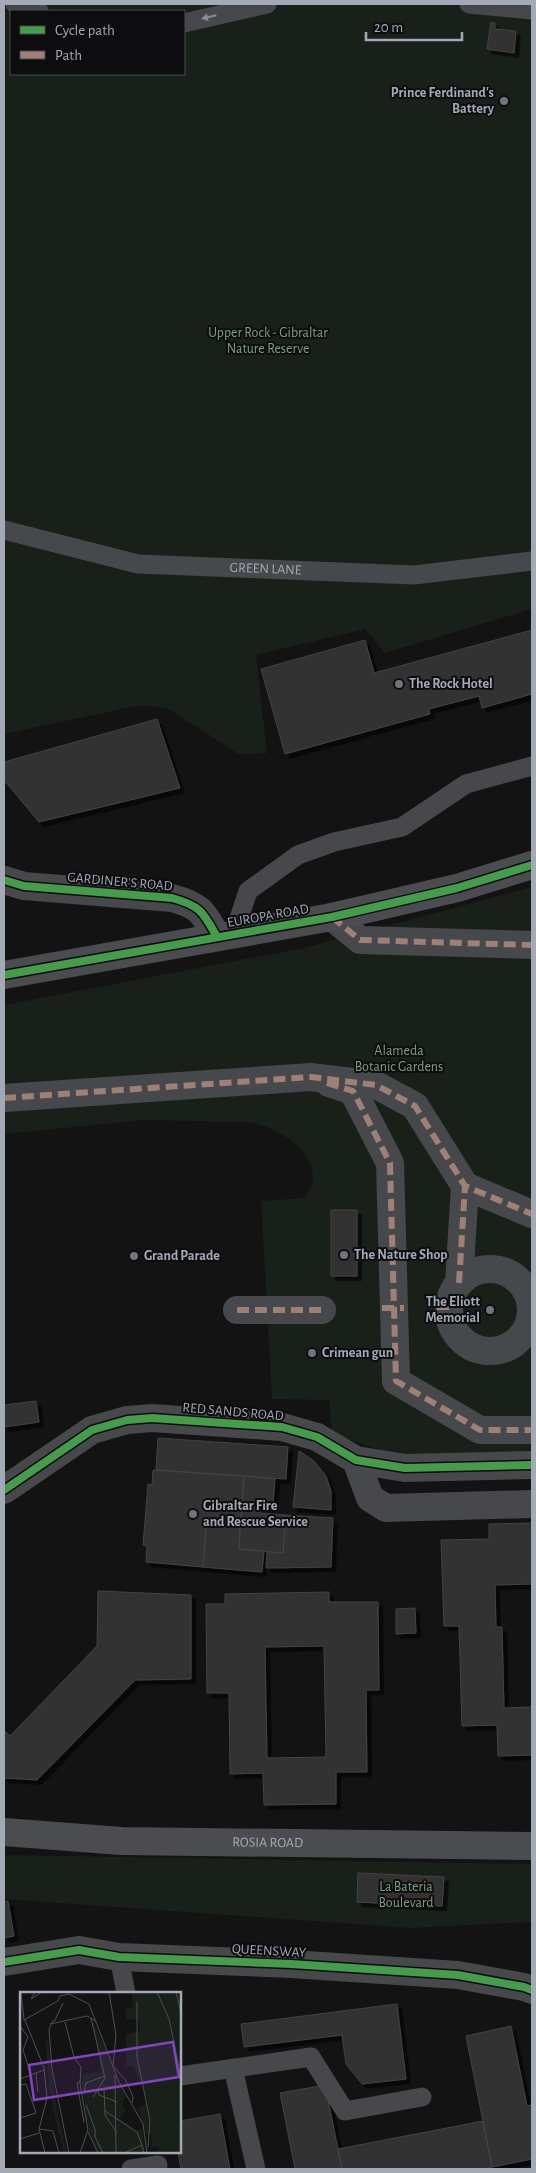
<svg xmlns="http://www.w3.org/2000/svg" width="536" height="2173" viewBox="0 0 536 2173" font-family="'Alegreya Sans',sans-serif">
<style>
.green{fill:#19201a;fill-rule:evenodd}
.building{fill:#313132;stroke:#424347;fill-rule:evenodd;filter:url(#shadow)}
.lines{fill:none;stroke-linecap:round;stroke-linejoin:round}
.service{stroke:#47484c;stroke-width:19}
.pedestrian{stroke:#47484c;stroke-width:28}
.minor{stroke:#47484c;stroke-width:28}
.secondary{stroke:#4b4c50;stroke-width:28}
.quiet{stroke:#9e8076;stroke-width:6;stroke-dasharray:12 6;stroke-linecap:butt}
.cycleway-casing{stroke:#0d0d0f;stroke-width:11}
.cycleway{stroke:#469c4c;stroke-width:8}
.oneway{fill:#878c96}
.poi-dot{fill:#71747c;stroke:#0d0d0f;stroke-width:2}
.labels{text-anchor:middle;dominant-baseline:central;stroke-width:4;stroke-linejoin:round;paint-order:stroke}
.poi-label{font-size:14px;font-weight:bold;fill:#a3a9b5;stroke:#0d0d0f;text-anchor:start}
.park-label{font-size:14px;fill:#7aa07c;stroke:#0d0d0f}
.street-label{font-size:14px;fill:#a3a9b5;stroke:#0d0d0f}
.inset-road{fill:none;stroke:#4d4f54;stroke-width:1}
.view{fill:#8345bd;fill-opacity:0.15;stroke:#8345bd;stroke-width:2.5}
.inset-edge{fill:none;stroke:#a3a9b5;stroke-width:2.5}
</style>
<defs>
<filter id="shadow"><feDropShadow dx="4.5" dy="4.5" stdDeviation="0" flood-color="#0009"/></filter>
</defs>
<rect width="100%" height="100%" fill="#131313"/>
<path class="green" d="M 4,4 L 532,4 L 532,609 L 385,653 L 365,629 L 256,655 L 267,753 L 239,754 L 167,708 L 141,705 L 4,734 ZM 11,11 L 184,11 L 184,74 L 11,74 Z
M 532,887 L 532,1455 L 407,1459 L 332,1434 L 329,1400 L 272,1399 L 261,1201 L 305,1198 C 307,1192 313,1186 313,1180 C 314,1147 274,1126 247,1122 L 144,1120 L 4,1134 L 4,1005 L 304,948 Z
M 4,1855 L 532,1864 L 532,1922 L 411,1928 L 4,1899 Z"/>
<path class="building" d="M 491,22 L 495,23 L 495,29 L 516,31 L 514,53 L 487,49 Z
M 532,630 L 532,694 L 482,708 L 479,696 L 429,709 L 430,714 L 285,754 L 261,669 L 365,640 L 374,673 Z
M 157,719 L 180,788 L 39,822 L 4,780 L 4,762 Z
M 331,1210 L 357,1210 L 357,1276 L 331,1276 Z
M 36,1401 L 39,1422 L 4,1427 L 4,1405 Z
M 158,1438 L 288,1447 L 286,1479 L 156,1470 Z
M 299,1451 L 314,1461 L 326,1476 L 331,1491 L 331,1510 L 293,1507 Z
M 153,1470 L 244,1476 L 240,1528 L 206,1525 L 203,1567 L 146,1562 L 147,1546 L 143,1545 L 148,1484 L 152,1485 Z
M 244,1476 L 275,1479 L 273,1504 L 242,1502 Z
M 242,1502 L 260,1503 L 260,1513 L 286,1515 L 283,1553 L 239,1549 Z
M 286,1515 L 333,1518 L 331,1567 L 266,1568 L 267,1552 L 283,1553 Z
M 532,1523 L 532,1584 L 495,1585 L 496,1627 L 502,1627 L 504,1708 L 532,1707 L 532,1755 L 498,1756 L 497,1725 L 462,1726 L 459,1626 L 444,1626 L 441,1540 L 489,1539 L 489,1524 Z
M 206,1525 L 240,1528 L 239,1549 L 264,1551 L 262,1572 L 203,1567 Z
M 98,1591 L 191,1595 L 191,1679 L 135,1680 L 37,1780 L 4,1778 L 4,1730 L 10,1736 L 97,1646 Z
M 329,1592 L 329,1602 L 378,1602 L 379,1690 L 366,1690 L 367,1772 L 336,1772 L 336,1804 L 264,1805 L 263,1773 L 230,1774 L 229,1693 L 207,1693 L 206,1604 L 225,1604 L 225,1594 ZM 324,1646 L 326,1757 L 267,1758 L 265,1647 Z
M 415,1608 L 416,1633 L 396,1634 L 396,1609 Z
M 358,1873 L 444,1877 L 442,1906 L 357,1902 Z
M 8,1901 L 14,1936 L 4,1938 L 4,1902 Z
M 397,2004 L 406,2079 L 362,2084 L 346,2064 L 342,2035 L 244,2047 L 241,2024 Z
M 511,2026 L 527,2106 L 532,2105 L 532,2159 L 492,2167 L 466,2036 Z
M 325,2085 L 342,2169 L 295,2169 L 280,2093 Z
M 220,2114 L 230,2169 L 181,2169 L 178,2152 L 180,2152 L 180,2121 Z
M 483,2121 L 492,2167 L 483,2169 L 342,2169 L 338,2149 Z"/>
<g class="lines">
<g class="service">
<path d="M 15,4 L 39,11"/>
<path d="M 469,4 L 532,10"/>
<path d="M 184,23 L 267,4"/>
<path id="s1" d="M 4,530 L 138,564 L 414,575 L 532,561"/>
<path d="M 234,934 L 248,891 L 298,855 L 334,842 L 402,827 L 466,784 L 532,766"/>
<path d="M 119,1957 L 126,1993"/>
<path d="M 233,2068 L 256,2169"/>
<path d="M 180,2076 L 311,2057 L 345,2111 L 422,2097"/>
<path d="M 131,2169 L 158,2165"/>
</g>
<path class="pedestrian" d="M 332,917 L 360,940 L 532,945
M 329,1083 L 353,1091 L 390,1163 L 396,1381 L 480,1430 L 532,1430
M 4,1098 L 311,1077 L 376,1085 L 415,1106 L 465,1186 L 532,1214
M449 1310a41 41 0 1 1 82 0a41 41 0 1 1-82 0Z
M 459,1283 L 465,1186
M 237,1310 L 322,1310"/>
<path class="minor" d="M 4,880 L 24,886 L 172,898 C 201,906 203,912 217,937
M 356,1460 L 370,1498 L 386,1508 L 532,1504
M 4,1490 L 92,1430 L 127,1420 L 152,1418 L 282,1427 L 317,1437 L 356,1460 L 405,1468 L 532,1465
M 4,1962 L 79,1950 L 119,1957 L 291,1964 L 458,1975 L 524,1987 L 532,1990"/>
<g class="secondary">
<path d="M 4,975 L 332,917 L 457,888 L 532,865"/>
<path id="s2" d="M 4,1832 L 121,1841 L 532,1846"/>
</g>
<path class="quiet" d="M 332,917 L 360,940 L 532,945
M 327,1083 L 353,1091 L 390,1163 L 396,1381 L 480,1430 L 532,1430
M 4,1098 L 311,1077 L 376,1085 L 415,1106 L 465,1186 L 532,1214
M 459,1283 L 465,1186
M 437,1307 L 449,1307
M 382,1308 L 404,1308
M 237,1310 L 322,1310"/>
<defs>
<path id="cycleway" d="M 4,880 L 24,886 L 172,898 C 201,906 203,912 217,937
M 4,975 L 332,917 L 457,888 L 532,865
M 4,1490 L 92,1430 L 127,1420 L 152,1418 L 282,1427 L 317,1437 L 356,1460 L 405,1468 L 532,1465
M 4,1962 L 79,1950 L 119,1957 L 291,1964 L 458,1975 L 524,1987 L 532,1990"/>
</defs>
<use href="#cycleway" class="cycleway-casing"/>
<use href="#cycleway" class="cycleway"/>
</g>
<defs><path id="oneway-solid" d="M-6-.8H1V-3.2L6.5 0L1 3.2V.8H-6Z" transform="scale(1.25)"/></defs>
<use class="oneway" href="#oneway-solid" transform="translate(209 17) rotate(167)"/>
<g class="poi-dot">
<circle cx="504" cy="101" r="5"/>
<circle cx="399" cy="684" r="5"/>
<circle cx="344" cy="1255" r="5"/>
<circle cx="134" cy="1256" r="5"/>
<circle cx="490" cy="1310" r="5"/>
<circle cx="312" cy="1353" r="5"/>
<circle cx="193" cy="1514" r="5"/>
</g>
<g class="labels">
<g class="poi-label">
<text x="494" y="93" text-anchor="end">Prince Ferdinand's<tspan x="494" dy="16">Battery</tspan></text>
<text x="409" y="684">The Rock Hotel</text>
<text x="354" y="1255">The Nature Shop</text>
<text x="144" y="1256">Grand Parade</text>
<text x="480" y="1302" text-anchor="end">The Eliott<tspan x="480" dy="16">Memorial</tspan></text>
<text x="322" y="1353">Crimean gun</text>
<text x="203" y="1506">Gibraltar Fire<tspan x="203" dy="16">and Rescue Service</tspan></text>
</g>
<g class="park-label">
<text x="268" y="333">Upper Rock - Gibraltar<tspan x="268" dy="16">Nature Reserve</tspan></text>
<text x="399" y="1051">Alameda<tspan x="399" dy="16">Botanic Gardens</tspan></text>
<text x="406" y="1887">La Bateria<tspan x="406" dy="16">Boulevard</tspan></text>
</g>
<g class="street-label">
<text stroke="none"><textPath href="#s1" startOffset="266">GREEN LANE</textPath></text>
<text transform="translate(120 882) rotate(5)">GARDINER'S ROAD</text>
<text transform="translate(268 916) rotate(-10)">EUROPA ROAD</text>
<text transform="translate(233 1412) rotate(5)">RED SANDS ROAD</text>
<text stroke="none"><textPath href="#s2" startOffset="264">ROSIA ROAD</textPath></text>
<text transform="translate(269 1951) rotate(3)">QUEENSWAY</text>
</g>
</g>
<g transform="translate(20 1992)">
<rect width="161" height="161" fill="#131313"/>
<path d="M 112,0 L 161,0 L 161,161 L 139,161 L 138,154 L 132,155 L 131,143 L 126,142 L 118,116 L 129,110 L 113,74 L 106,74 L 106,42 L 120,39 L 118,27 L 107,28 L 105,16 L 113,15 ZM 72,27 L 106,104 L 102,110 L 105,120 L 100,126 L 116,139 L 122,136 L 125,161 L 79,161 L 70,144 L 61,92 L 63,83 L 76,80 L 78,83 L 81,79 ZM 25,47 L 28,49 L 36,113 L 47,161 L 43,161 L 29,97 Z" fill="#19201a"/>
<path class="inset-road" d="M 1,0 L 4,28 L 38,9M 15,0 L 11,7 L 22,0M 89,0 L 96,43 L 93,74M 137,0 L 149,27 L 162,90M 156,0 L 162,25M 38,9 L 40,4 L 49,2 L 69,12 L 99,90 L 123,132 L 127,161M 117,10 L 117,65 L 130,128 L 128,155M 71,26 L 85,86 L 73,105M 5,28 L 24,76 L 27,106 L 19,137 L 25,161M 33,28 L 29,37 L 32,77 L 49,161M 34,30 L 43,11M 45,30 L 54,65 L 61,75 L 60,92 L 68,138 L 60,161M 30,32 L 67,24 L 76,29M 0,34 L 8,45 L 3,58 L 11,83M 94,75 L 106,89 L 113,105 L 112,111M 16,81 L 18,100M 95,83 L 96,161M 0,87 L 24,78M 60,89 L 57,91 L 64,131M 0,93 L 6,92 L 16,121 L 0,126M 84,97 L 85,123 L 97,141M 78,99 L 79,103 L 97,110M 64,100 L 66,91 L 85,84M 66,113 L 75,137 L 75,145 L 83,161M 85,119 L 117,140 L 122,153M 19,137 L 33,139 L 39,161M 68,140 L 78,161M 0,147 L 19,141M 104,161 L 122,153 L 124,161"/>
<path class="view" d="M 153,50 L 159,85 L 14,108 L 9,73 Z"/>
<rect width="161" height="161" class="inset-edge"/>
</g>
<rect width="536" height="2173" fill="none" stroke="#a3a9b5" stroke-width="10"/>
<rect x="10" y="10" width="175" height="65" fill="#0d0d0f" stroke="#494b51"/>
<rect x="20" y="26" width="25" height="8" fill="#469c4c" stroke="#494b51"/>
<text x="55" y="35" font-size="15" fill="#a3a9b5">Cycle path</text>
<rect x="20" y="51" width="25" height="8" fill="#9e8076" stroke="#494b51"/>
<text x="55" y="60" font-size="15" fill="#a3a9b5">Path</text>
<path d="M366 32v8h96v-8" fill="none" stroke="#a3a9b5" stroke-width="2.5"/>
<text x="374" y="32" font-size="15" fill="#a3a9b5" stroke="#0d0d0f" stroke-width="4" paint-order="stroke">20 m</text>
</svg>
